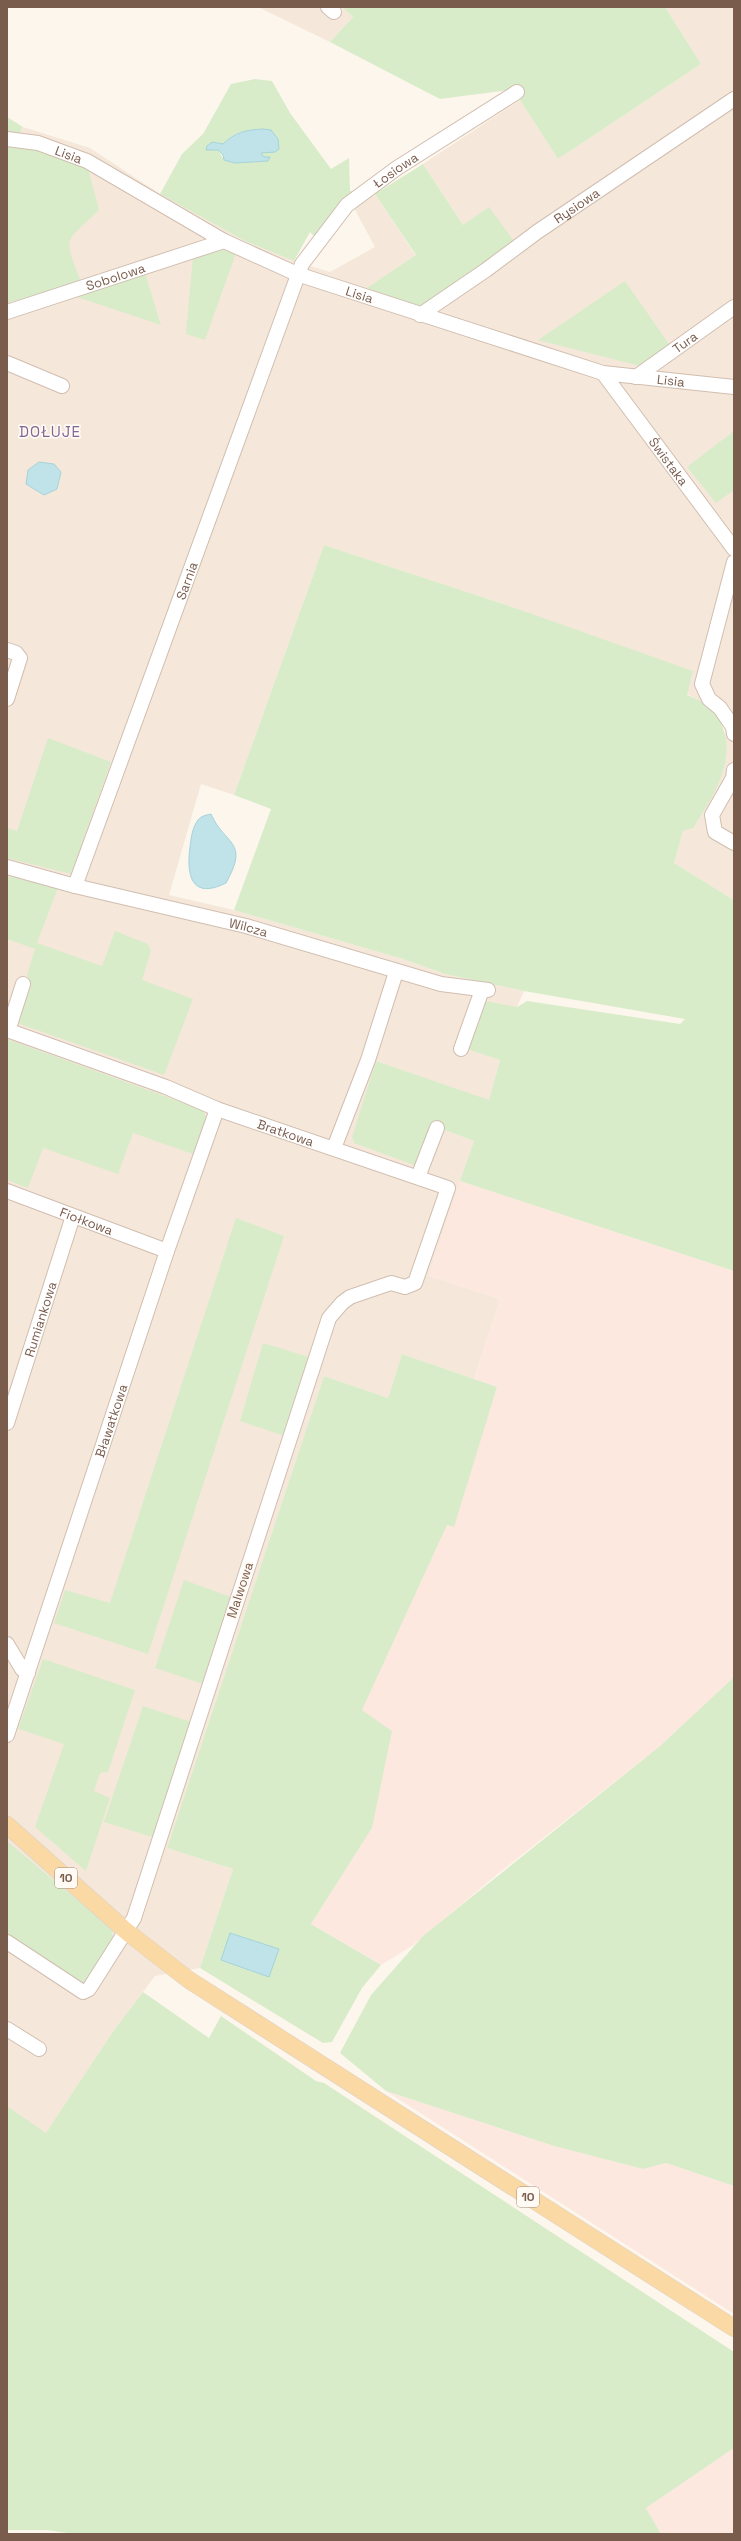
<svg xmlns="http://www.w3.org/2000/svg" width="741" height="2541" viewBox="0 0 741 2541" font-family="'Space Grotesk',sans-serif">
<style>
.residential{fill:#f5e8da}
.commercial{fill:#fde8e0}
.green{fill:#d8ecc9;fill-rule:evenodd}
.water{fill:#bfe3e8;stroke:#a5d3da}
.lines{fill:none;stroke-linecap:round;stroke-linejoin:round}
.minor-casing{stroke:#d1beb0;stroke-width:16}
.major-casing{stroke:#dad1cd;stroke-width:18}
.minor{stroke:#fff;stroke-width:14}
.major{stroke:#fbd9a5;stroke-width:17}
.labels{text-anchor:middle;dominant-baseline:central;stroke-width:3.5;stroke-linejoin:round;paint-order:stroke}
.shield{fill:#fffaf3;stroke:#a28b7f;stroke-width:1}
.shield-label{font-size:12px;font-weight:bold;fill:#7a5c4d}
.street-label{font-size:13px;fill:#7a5c4d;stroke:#fffaf3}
.quarter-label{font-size:15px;letter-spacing:1px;fill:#846695;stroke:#fffaf3}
</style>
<rect width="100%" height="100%" fill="#fdf6ec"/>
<path class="residential" d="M 258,7 L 342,7 L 353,17 L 330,42 Z
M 665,7 L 734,7 L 734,900 L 674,863 L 683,831 L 727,729 L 714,712 L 693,697 L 515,608 L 324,545 L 234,795 L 201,784 L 169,895 L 234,910 L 403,959 L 445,974 L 524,991 L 517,1007 L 466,1049 L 500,1060 L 489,1101 L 376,1061 L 442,1129 L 474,1141 L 429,1276 L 500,1299 L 474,1379 L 402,1354 L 388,1398 L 324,1376 L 167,1848 L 233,1869 L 200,1968 L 155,1976 L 114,2030 L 46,2134 L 7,2106 L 7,133 L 19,134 L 23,127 L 90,148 L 160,194 L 245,241 L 294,261 L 330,272 L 375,247 L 354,208 L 375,194 L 416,256 L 368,288 L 463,225 L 423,164 L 520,100 L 558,159 L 701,64 Z"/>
<path class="commercial" d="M 460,1181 L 734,1271 L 734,1677 L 660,1746 L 500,1872 L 412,1946 L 381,1965 L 311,1924 L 372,1828 L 361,1711 L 447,1524 L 453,1527 L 497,1387 L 474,1379 L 500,1299 L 428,1276 Z
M 386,2091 L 554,2146 L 643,2169 L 666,2163 L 734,2186 L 734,2314 Z
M 734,2448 L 734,2534 L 661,2534 L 646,2508 Z"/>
<path class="green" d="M 342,7 L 665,7 L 701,64 L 558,159 L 520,100 L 509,90 L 440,99 L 330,42 L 353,17 Z
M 255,79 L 272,81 L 290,113 L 331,169 L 349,158 L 350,191 L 375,194 L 423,164 L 463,225 L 489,207 L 514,241 L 418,308 L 367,288 L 416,255 L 375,194 L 314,236 L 310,232 L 294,261 L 245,241 L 160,194 L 182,154 L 203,134 L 231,84 ZM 263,129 L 261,153 L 264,157 L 261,161 L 235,163 L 224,160 L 218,150 L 207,150 L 207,146 L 212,142 L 223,144 C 234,131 246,130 263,129 Z
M 7,117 L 23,127 L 19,134 L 7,133 Z
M 7,145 L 40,150 L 88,168 L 99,210 C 64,244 63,235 81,282 L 7,303 Z
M 222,247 L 236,253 L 205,340 L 186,334 L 193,255 Z
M 144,270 L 161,325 L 68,294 Z
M 625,281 L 669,344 L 640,366 L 538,340 Z
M 734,431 L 734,490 L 716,503 L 687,467 Z
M 324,545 L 515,608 L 693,671 L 687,695 C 698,698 710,708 717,716 C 741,755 715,793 693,828 L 683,831 L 674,863 L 734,900 L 734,1271 L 460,1181 L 474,1141 L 442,1129 L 417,1166 L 354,1143 L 352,1137 L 376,1061 L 489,1100 L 500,1060 L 466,1049 L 485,1001 L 517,1007 L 527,1001 L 680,1024 L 685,1019 L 524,991 L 445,974 L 403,959 L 234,910 L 271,809 L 234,795 Z
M 48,738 L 111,762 L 82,843 L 85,844 L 76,868 L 71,874 L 7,858 L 7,828 L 17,831 Z
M 7,876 L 58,888 L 37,943 L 102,966 L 115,931 L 148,944 L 151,951 L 142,980 L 193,999 L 164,1075 L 17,1023 L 30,984 L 27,975 L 35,949 L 7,939 Z
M 7,1039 L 203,1110 L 206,1117 L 193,1154 L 133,1133 L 118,1174 L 43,1148 L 28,1188 L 7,1180 Z
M 236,1218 L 284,1236 L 148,1654 L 54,1623 L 65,1590 L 110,1603 Z
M 263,1343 L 312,1358 L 285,1436 L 240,1421 Z
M 402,1354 L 497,1387 L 454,1527 L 447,1525 L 362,1710 L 392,1731 L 372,1828 L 311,1924 L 381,1965 L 362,1988 L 332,2042 L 323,2043 L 200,1968 L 233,1869 L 167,1848 L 324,1376 L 388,1398 Z
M 184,1580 L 231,1597 L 203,1684 L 155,1668 Z
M 43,1659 L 135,1690 L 108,1772 L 100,1773 L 94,1791 L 110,1798 L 86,1871 L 35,1827 L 64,1744 L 18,1729 Z
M 734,1677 L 734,2186 L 666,2163 L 643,2169 L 554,2146 L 386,2091 L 340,2053 L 371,1995 L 423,1936 L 660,1746 Z
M 143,1706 L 191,1722 L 152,1837 L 104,1822 Z
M 7,1841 L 112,1929 L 113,1939 L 85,1983 L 79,1984 L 7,1936 Z
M 143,1992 L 209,2038 L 221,2016 L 316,2081 L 324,2083 L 734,2352 L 734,2448 L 646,2508 L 661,2534 L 75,2534 L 47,2530 L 7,2530 L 7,2106 L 46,2133 L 114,2030 Z"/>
<path class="water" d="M 263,129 L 271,130 L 278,139 L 279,149 L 275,152 L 261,153 L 264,157 L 270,157 L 268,161 L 235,163 L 224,160 L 223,155 L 218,150 L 206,150 L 207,146 L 212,142 L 223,144 C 235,132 246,130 263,129 Z
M 39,462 L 54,464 L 61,472 L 57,489 L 44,495 L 26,484 L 28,470 Z
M 211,814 C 225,846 250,840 226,883 C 192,900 186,876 190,847 C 191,839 192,828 198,820 C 201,816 206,815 211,814 Z
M 230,1933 L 279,1949 L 269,1977 L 221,1960 Z"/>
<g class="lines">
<defs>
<g id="minor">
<path d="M 328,7 L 334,12"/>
<path id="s1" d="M 7,139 L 38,143 L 87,161 L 224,241 L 297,274 L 603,373 L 734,387"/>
<path id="s2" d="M 7,312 L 224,241"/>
<path id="s3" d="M 420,315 L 486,270 L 537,232 L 734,99"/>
<path d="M 7,363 L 62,386"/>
<path id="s4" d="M 603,373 L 734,549"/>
<path id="s5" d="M 636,377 L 734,307"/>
<path d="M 734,562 L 702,684 L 709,699 L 720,708 L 733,727 L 734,734"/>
<path d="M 7,650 L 16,653 L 20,658 L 7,699"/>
<path d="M 734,770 L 733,778 L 712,815 L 715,832 L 734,843"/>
<path id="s6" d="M 7,867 L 75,886 L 246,926 L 441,984 L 488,990"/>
<path id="s7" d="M 75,886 L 302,264 L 347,205 L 397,168 L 517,92"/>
<path id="s8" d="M 7,1030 L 166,1087 L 217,1109 L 448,1188 L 415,1283 L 405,1287 L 391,1283 L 350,1297 L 342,1303 L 329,1318 L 134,1918 L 89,1989 L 83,1992 L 7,1942"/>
<path d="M 8,1031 L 23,984"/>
<path d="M 461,1049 L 482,990"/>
<path d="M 334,1148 L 368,1060 L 396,972"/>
<path d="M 418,1177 L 437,1128"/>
<path id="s9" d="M 7,1191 L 167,1251"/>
<path id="s10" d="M 7,1423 L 73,1216"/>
<path d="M 7,1644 L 22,1669 L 28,1673"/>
<path id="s11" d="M 7,1735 L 167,1251 L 217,1109"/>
<path d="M 7,2029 L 39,2049"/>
</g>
<path id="major" d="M 7,1825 L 126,1931 L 189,1980 L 734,2328"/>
</defs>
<use href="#minor" class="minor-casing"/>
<use href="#major" class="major-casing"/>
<use href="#minor" class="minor"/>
<use href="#major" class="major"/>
</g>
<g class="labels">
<g class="shield">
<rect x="55" y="1868" width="22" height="20" rx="3"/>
<rect x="517" y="2187" width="22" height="20" rx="3"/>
</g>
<g class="shield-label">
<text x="66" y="1878">10</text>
<text x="528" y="2197">10</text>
</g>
<g class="street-label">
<text stroke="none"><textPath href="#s1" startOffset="64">Lisia</textPath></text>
<text stroke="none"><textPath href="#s7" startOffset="796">Łosiowa</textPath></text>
<text stroke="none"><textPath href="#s3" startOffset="191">Rysiowa</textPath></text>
<text stroke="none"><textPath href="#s2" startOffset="114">Sobolowa</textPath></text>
<text stroke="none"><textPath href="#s1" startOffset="388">Lisia</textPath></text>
<text stroke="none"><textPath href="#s5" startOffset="60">Tura</textPath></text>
<text stroke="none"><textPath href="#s1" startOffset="712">Lisia</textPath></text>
<text stroke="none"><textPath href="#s4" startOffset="110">Świstaka</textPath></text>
<text stroke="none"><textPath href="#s7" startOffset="325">Sarnia</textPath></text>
<text stroke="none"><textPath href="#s6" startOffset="249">Wilcza</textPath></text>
<text stroke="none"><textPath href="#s8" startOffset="297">Bratkowa</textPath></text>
<text stroke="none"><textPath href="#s9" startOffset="85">Fiołkowa</textPath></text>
<text stroke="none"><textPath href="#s10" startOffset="109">Rumiankowa</textPath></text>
<text stroke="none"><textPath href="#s11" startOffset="331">Bławatkowa</textPath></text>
<text transform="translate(240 1590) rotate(-72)">Malwowa</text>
</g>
<g class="quarter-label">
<text x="50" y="431">DOŁUJE</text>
</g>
</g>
<rect width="741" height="2541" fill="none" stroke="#7a5c4d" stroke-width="16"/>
</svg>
